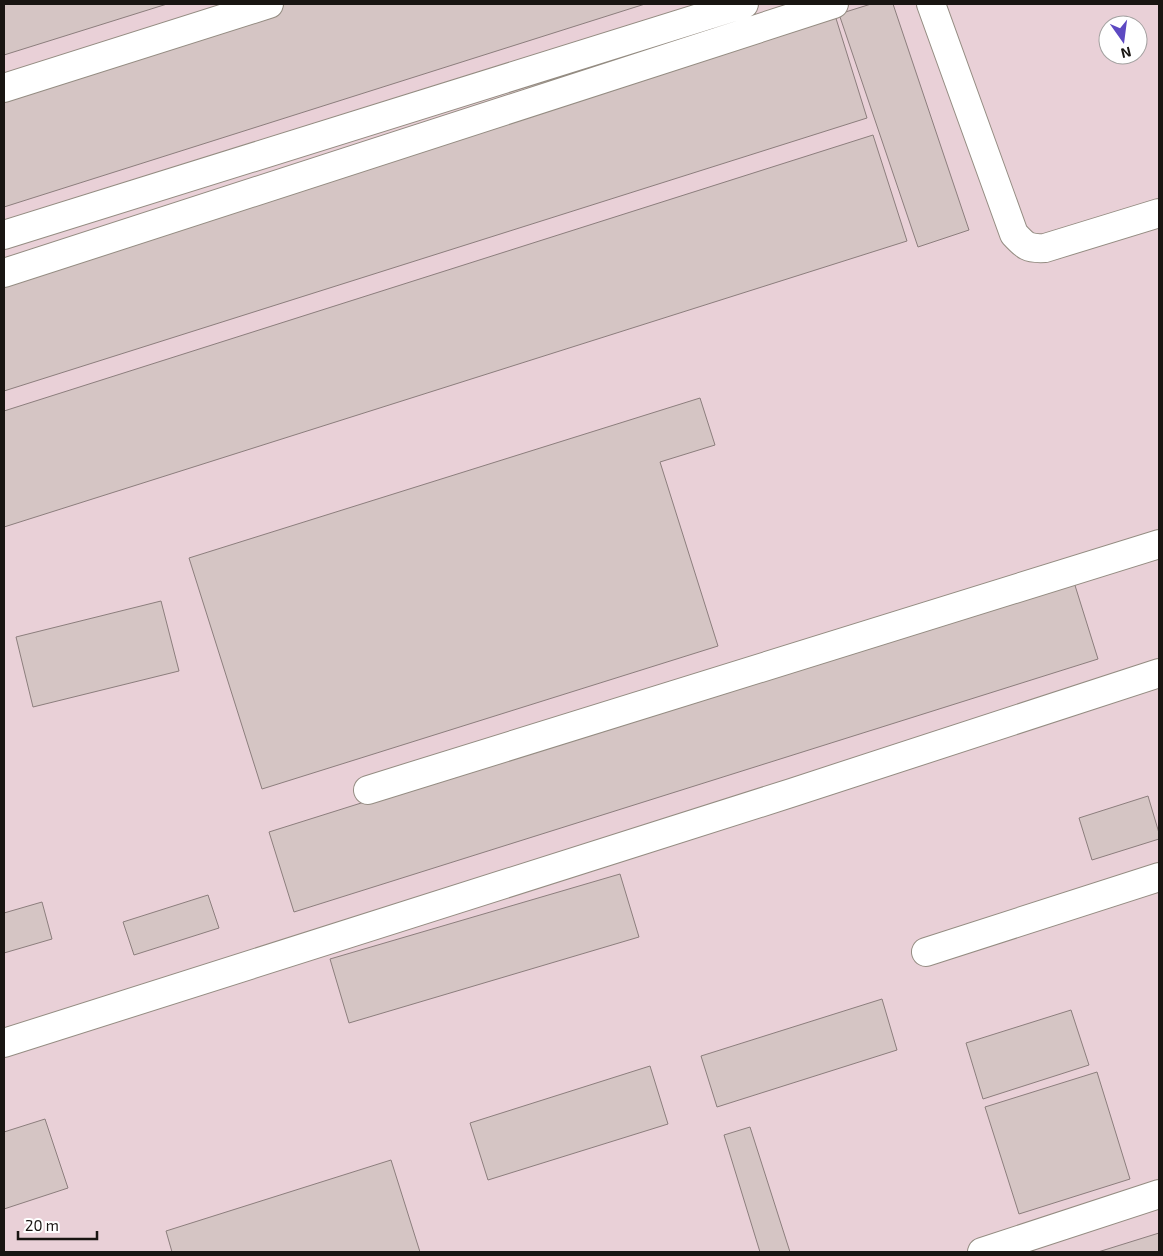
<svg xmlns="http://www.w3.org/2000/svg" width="1163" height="1256" viewBox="0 0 1163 1256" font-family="'Exo 2',sans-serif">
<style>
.industrial{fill:#e9d0d7;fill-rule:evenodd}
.building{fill:#d5c5c4;stroke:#8c7e7d}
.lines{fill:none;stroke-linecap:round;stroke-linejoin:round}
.minor-casing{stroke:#948c82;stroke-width:30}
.minor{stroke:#fff;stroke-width:28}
</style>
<rect width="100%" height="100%" fill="#e9e0d4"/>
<path class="industrial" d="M 4,4 L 1159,4 L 1159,1252 L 4,1252 ZM 1108,25 L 1138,25 L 1138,55 L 1108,55 Z"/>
<path class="building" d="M 4,4 L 167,4 L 4,55 Z
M 278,4 L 645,4 L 4,207 L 4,91 Z
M 871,4 L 893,4 L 969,230 L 918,247 L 839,14 Z
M 834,12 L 867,118 L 4,391 L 4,275 Z
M 873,135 L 907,241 L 4,527 L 4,411 Z
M 700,398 L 715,445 L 660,462 L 718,646 L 262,789 L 189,558 Z
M 1073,579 L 1098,659 L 294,912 L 269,832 Z
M 161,601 L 179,671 L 33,707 L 16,637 Z
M 1148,796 L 1159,833 L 1159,839 L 1092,860 L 1079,818 Z
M 620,874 L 639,937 L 349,1023 L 330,959 Z
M 208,895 L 219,928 L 134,955 L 123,922 Z
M 42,902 L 52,939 L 4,953 L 4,913 Z
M 882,999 L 897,1050 L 717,1107 L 701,1056 Z
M 1071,1010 L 1089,1065 L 983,1099 L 966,1043 Z
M 650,1066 L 668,1124 L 488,1180 L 470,1123 Z
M 1097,1072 L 1130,1179 L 1019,1214 L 985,1107 Z
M 45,1119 L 68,1188 L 4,1209 L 4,1132 Z
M 750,1127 L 790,1252 L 760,1252 L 724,1135 Z
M 391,1160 L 420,1252 L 172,1252 L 166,1231 Z
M 1159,1233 L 1159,1252 L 1098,1252 Z"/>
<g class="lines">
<defs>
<path id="minor" d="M 931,4 L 1014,234 C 1025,246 1028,249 1045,248 L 1159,213
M 4,88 L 269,4
M 4,235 L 744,4
M 4,273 L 834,4
M 368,790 L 1159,544
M 926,952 L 1159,877
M 4,1043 L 791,793 L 1159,673
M 982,1252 L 1159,1194"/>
</defs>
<use href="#minor" class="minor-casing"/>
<use href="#minor" class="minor"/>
</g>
<rect width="1163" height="1256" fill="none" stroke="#191512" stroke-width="10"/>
<g transform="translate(1123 40) rotate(166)"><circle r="24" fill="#ffffff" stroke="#a3a1a0"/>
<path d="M0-4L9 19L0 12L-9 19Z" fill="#5d49c2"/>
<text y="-8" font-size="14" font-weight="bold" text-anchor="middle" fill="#191512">N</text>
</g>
<path d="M18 1231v8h79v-8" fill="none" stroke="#191512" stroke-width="2.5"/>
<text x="25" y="1231" font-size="15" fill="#191512" stroke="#ffffff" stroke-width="4" paint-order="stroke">20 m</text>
</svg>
